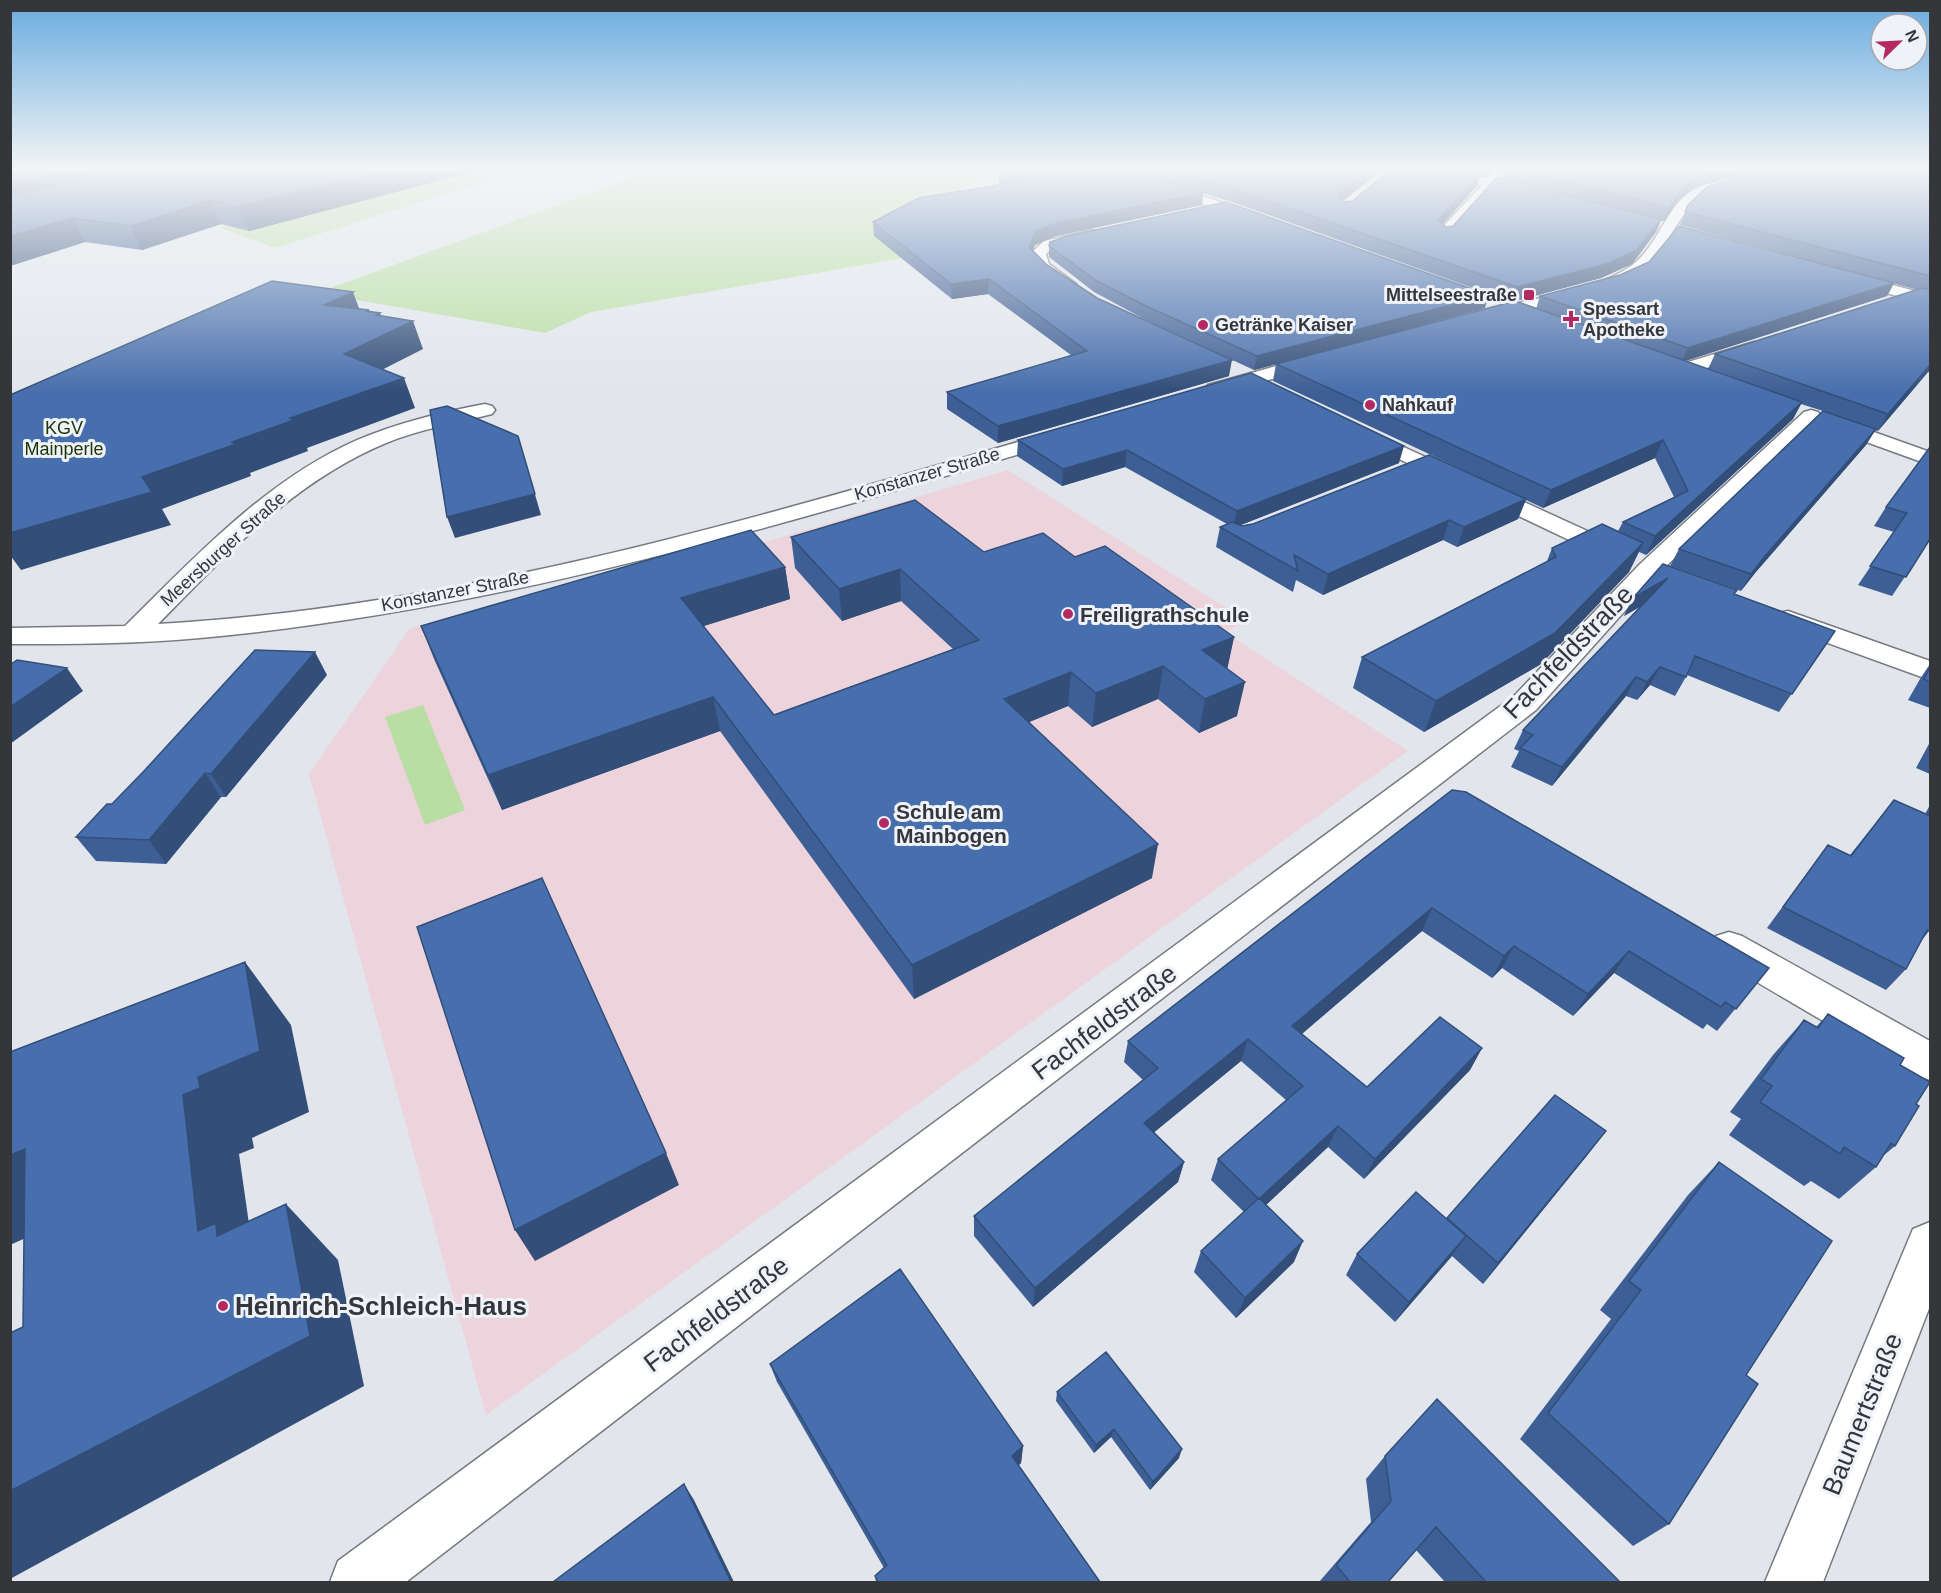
<svg xmlns="http://www.w3.org/2000/svg" width="1941" height="1593" viewBox="0 0 1941 1593" font-family="Arial,sans-serif">
<style>
.education{fill:#edd4dc}
.green{fill:#b9dea3}
.lines{fill:none;stroke-linecap:round;stroke-linejoin:round}
.street-casing{stroke:#767a7f;stroke-width:3}
.street{fill:#fff;fill-rule:evenodd}
.wall{fill:#3e5f95}
.shaded-wall{fill:#324e79}
.building{fill:#486fad;stroke:#324e79;stroke-width:1.5}
.poi-dot{fill:#b52962;stroke:#eff3f9;stroke-width:2}
.labels{text-anchor:middle;dominant-baseline:central;stroke-width:6;stroke-linejoin:round;paint-order:stroke}
.far-poi-label{font-size:18px;font-weight:bold;fill:#353639;stroke:#eff3f9;text-anchor:start}
.far-park-label{font-size:18px;fill:#1a3503;stroke:#eff3f9}
.far-street-label{font-size:18px;fill:#353639;stroke:#eff3f9}
.poi-label{font-size:21px;font-weight:bold;fill:#353639;stroke:#eff3f9;text-anchor:start}
.near-street-label{font-size:26px;fill:#353639;stroke:#eff3f9}
.near-poi-label{font-size:26px;font-weight:bold;fill:#353639;stroke:#eff3f9;text-anchor:start}
</style>
<rect width="100%" height="100%" fill="#e2e6ec"/>
<path class="education" d="M 1008,470 L 1247,621 L 1225,632 L 1408,751 L 486,1415 L 309,774 L 410,628 L 480,614 L 704,560 Z"/>
<path class="green" d="M 437,169 L 524,169 L 275,248 L 220,228 Z
M 656,169 L 979,169 L 985,174 L 918,216 L 972,246 L 591,312 L 545,333 L 317,293 Z
M 423,705 L 465,810 L 425,825 L 385,717 Z"/>
<g class="lines">
<defs>
<path id="street" d="M 1103,169 L 1121,169 L 1266,217 L 1268,220 L 1266,223 L 1256,223 Z
M 1387,169 L 1420,169 L 1488,178 L 1496,169 L 1507,169 L 1499,180 L 1541,193 L 1535,197 L 1494,187 L 1448,238 L 1443,239 L 1436,235 L 1438,232 L 1482,185 L 1393,173 Z
M 1775,169 L 1795,169 L 1709,193 C 1678,208 1669,248 1644,271 C 1616,297 1521,311 1481,321 L 1472,316 L 1475,312 C 1519,301 1590,293 1628,268 C 1656,250 1663,214 1687,194 C 1706,180 1751,175 1775,169 Z
M 1092,230 L 1097,231 L 1099,234 L 1097,237 L 1054,247 L 1046,254 L 1049,264 L 1076,284 L 1078,287 L 1076,290 L 1064,290 L 1037,269 L 1031,253 L 1044,241 Z
M 1848,273 L 1930,295 L 1930,305 L 1842,281 L 1840,278 L 1842,275 Z
M 1754,342 L 1760,343 L 1763,347 L 1760,351 L 1682,376 L 1673,370 L 1675,366 Z
M 1319,354 L 1328,360 L 1326,364 L 1215,395 L 1205,389 L 1208,385 Z
M 485,404 L 492,406 L 495,410 L 492,414 C 456,423 421,429 386,443 C 294,481 226,555 158,624 C 463,607 760,517 1052,432 L 1066,432 L 1070,436 L 1066,440 C 783,525 496,611 200,638 C 137,644 74,644 10,644 L 10,628 L 125,626 C 195,557 266,480 357,440 C 398,423 441,412 485,404 Z
M 1811,410 L 1818,412 L 1821,416 L 1818,420 L 1658,574 L 1536,710 L 406,1582 L 330,1582 L 338,1561 L 1514,696 L 1640,564 L 1804,412 Z
M 1829,416 L 1930,452 L 1930,465 L 1822,426 L 1819,422 L 1822,418 Z
M 1362,428 L 1629,550 L 1632,555 L 1629,560 L 1620,562 L 1611,560 L 1355,438 L 1352,434 L 1355,430 Z
M 1788,611 L 1930,661 L 1930,680 L 1778,625 L 1774,619 L 1778,613 Z
M 1729,932 L 1742,936 L 1930,1041 L 1930,1080 L 1915,1075 L 1716,958 L 1710,947 L 1716,936 Z
M 1930,1222 L 1930,1306 L 1823,1582 L 1765,1582 L 1913,1229 Z"/>
</defs>
<use href="#street" class="street-casing"/>
<use href="#street" class="street"/>
</g>
<path class="wall" d="M 10,169 L 482,169 L 249,231 L 221,224 L 142,250 L 85,242 L 10,266 Z
M 1001,169 L 1383,169 L 1343,201 L 1345,202 L 1352,201 L 1393,169 L 1493,169 L 1486,177 L 1480,176 L 1476,187 L 1442,225 L 1446,227 L 1453,226 L 1503,179 L 1506,169 L 1930,169 L 1930,373 L 1928,372 L 1878,431 L 1875,430 L 1866,445 L 1755,573 L 1741,591 L 1670,566 L 1679,549 L 1823,411 L 1801,404 L 1793,419 L 1646,555 L 1639,552 L 1629,572 L 1541,664 L 1424,732 L 1353,688 L 1362,657 L 1547,561 L 1552,548 L 1618,531 L 1623,522 L 1674,497 L 1655,458 L 1543,508 L 1526,500 L 1518,519 L 1457,547 L 1443,540 L 1323,595 L 1296,580 L 1293,592 L 1216,547 L 1220,527 L 1227,524 L 1125,467 L 1062,486 L 1017,456 L 1018,440 L 1399,463 L 1241,525 L 1242,526 L 1476,476 L 1273,381 L 1276,364 L 1536,309 L 1540,296 L 1894,283 L 1887,296 L 1685,361 L 1708,369 L 1715,354 L 1918,290 L 1680,225 L 1688,205 L 1766,171 L 1757,172 L 1697,186 L 1678,201 L 1664,221 L 1661,221 L 1656,232 L 1632,264 L 1601,278 L 1512,302 L 1232,202 L 1203,193 L 1202,205 L 1056,236 L 1035,245 L 1033,251 L 1047,265 L 1097,298 L 1229,376 L 998,443 L 947,409 L 947,392 L 1071,355 L 988,294 L 952,299 L 874,236 L 873,222 L 1001,185 L 999,184 L 1000,172 L 1006,171 Z
M 1049,246 L 1485,308 L 1254,370 L 1146,320 L 1094,292 L 1049,257 Z
M 1930,447 L 1930,541 L 1929,541 L 1892,596 L 1858,585 L 1894,532 L 1874,526 L 1886,507 Z
M 791,537 L 984,552 L 1075,557 L 1234,637 L 1227,669 L 1237,716 L 1199,733 L 1158,699 L 1092,727 L 1068,706 L 1029,722 L 1152,878 L 914,999 L 720,731 L 502,810 L 434,659 L 421,626 L 785,567 L 790,599 L 703,626 L 774,715 L 953,649 L 901,601 L 842,621 L 795,568 Z
M 1735,595 L 1835,631 L 1779,712 L 1687,675 L 1675,696 L 1650,685 L 1637,700 L 1626,696 L 1552,786 L 1511,767 L 1519,751 L 1514,749 L 1523,730 L 1641,606 L 1624,616 L 1633,598 Z
M 1930,664 L 1930,708 L 1908,700 L 1920,679 Z
M 327,675 L 226,797 L 221,797 L 166,864 L 96,861 L 76,837 L 112,804 Z
M 1930,742 L 1930,774 L 1916,768 Z
M 1452,790 L 1769,968 L 1717,1031 L 1707,1024 L 1703,1029 L 1614,973 L 1573,1016 L 1502,968 L 1492,978 L 1422,931 L 1302,1034 L 1367,1087 L 1482,1048 L 1470,1070 L 1364,1179 L 1328,1147 L 1266,1205 L 1294,1262 L 1236,1318 L 1194,1272 L 1201,1251 L 1244,1212 L 1211,1180 L 1218,1159 L 1286,1100 L 1241,1061 L 1154,1132 L 1184,1162 L 1178,1182 L 1033,1307 L 974,1236 L 974,1216 L 1143,1080 L 1124,1062 L 1128,1041 Z
M 1894,800 L 1925,814 L 1930,805 L 1930,930 L 1921,941 L 1906,969 L 1886,990 L 1767,928 L 1828,845 L 1850,855 Z
M 1828,1014 L 1900,1065 L 1916,1104 L 1895,1146 L 1883,1156 L 1876,1167 L 1839,1199 L 1811,1181 L 1804,1186 L 1729,1135 L 1741,1119 L 1730,1112 L 1773,1055 L 1804,1020 L 1816,1027 Z
M 1589,1153 L 1483,1284 L 1452,1256 L 1395,1322 L 1346,1275 L 1357,1254 L 1446,1219 Z
M 1719,1162 L 1746,1375 L 1669,1524 L 1633,1546 L 1520,1439 L 1611,1319 L 1600,1310 L 1688,1195 Z
M 770,1364 L 1023,1446 L 1021,1463 L 1019,1465 L 1100,1582 L 876,1582 L 875,1576 L 884,1568 L 777,1382 Z
M 1057,1392 L 1179,1458 L 1150,1490 L 1111,1437 L 1094,1453 L 1056,1401 Z
M 1385,1456 L 1620,1582 L 1445,1582 L 1416,1550 L 1388,1582 L 1319,1582 L 1371,1522 L 1366,1479 Z"/>
<path class="shaded-wall" d="M 73,169 L 166,169 L 10,212 L 10,185 Z
M 391,169 L 482,169 L 249,231 L 238,207 Z
M 1371,169 L 1383,169 L 1335,207 L 1337,195 Z
M 1488,169 L 1493,169 L 1486,177 Z
M 1725,169 L 1782,169 L 1757,172 L 1697,186 L 1678,201 L 1664,221 L 1669,208 L 1683,188 L 1702,174 Z
M 1480,174 L 1476,187 L 1434,234 L 1438,220 Z
M 1203,193 L 1202,205 L 1056,236 L 1035,245 L 1028,261 L 1029,247 L 1036,231 L 1057,223 Z
M 210,200 L 221,224 L 142,250 L 130,226 Z
M 72,218 L 85,242 L 10,266 L 10,236 Z
M 1661,219 L 1656,232 L 1632,264 L 1601,278 L 1512,302 L 1517,287 Z
M 989,279 L 988,294 L 952,299 L 951,284 Z
M 1894,283 L 1887,296 L 1682,362 L 1688,348 Z
M 353,292 L 363,319 L 324,305 Z
M 1489,295 L 1485,308 L 1254,370 L 1257,356 Z
M 369,310 L 379,337 L 376,315 L 380,313 L 388,333 L 413,321 L 423,349 L 356,383 L 344,354 L 366,311 Z
M 1232,360 L 1229,376 L 998,443 L 998,426 Z
M 1930,365 L 1930,368 L 1928,372 L 1878,431 L 1888,414 Z
M 404,378 L 415,408 L 307,448 L 308,451 L 250,473 L 251,476 L 162,509 L 171,525 L 21,570 L 10,555 L 10,533 L 142,477 L 290,418 Z
M 1802,402 L 1793,419 L 1646,555 L 1655,536 Z
M 1876,429 L 1866,445 L 1755,573 L 1741,591 L 1751,574 L 1765,556 Z
M 518,436 L 541,515 L 455,538 L 447,517 Z
M 1663,440 L 1655,458 L 1543,508 L 1551,490 Z
M 1404,446 L 1399,463 L 1233,528 L 1237,511 Z
M 1127,450 L 1125,467 L 1062,486 L 1063,469 Z
M 1526,499 L 1518,519 L 1457,547 L 1464,527 Z
M 1449,520 L 1443,540 L 1323,595 L 1328,574 Z
M 1643,543 L 1629,572 L 1541,664 L 1424,732 L 1436,701 Z
M 785,567 L 790,599 L 688,631 L 681,598 Z
M 900,569 L 901,601 L 842,621 L 839,589 Z
M 1668,578 L 1659,596 L 1624,616 L 1633,598 Z
M 1234,637 L 1227,670 L 1202,650 Z
M 315,652 L 327,675 L 226,797 L 211,774 Z
M 1163,666 L 1158,699 L 1092,727 L 1096,693 Z
M 1660,667 L 1650,685 L 1637,700 L 1647,682 Z
M 67,668 L 83,691 L 10,744 L 10,707 Z
M 1071,672 L 1068,706 L 1003,733 L 1004,699 Z
M 1636,677 L 1626,696 L 1552,786 L 1562,767 Z
M 1245,682 L 1237,716 L 1199,733 L 1205,699 Z
M 713,697 L 720,731 L 502,810 L 488,775 Z
M 205,773 L 221,797 L 166,864 L 149,840 Z
M 1158,844 L 1152,878 L 914,999 L 912,965 Z
M 1432,908 L 1422,931 L 1285,1048 L 1292,1026 Z
M 1514,946 L 1502,968 L 1492,978 L 1504,956 Z
M 1629,951 L 1614,973 L 1573,1016 L 1588,994 Z
M 245,962 L 291,1025 L 309,1112 L 252,1138 L 254,1148 L 239,1154 L 254,1259 L 198,1231 L 183,1095 L 198,1077 Z
M 1248,1039 L 1241,1061 L 1140,1144 L 1144,1123 Z
M 1482,1048 L 1470,1070 L 1364,1179 L 1375,1159 Z
M 1338,1126 L 1328,1147 L 1251,1219 L 1259,1199 Z
M 1606,1131 L 1589,1153 L 1483,1284 L 1498,1263 Z
M 25,1149 L 95,1207 L 10,1245 L 10,1155 Z
M 666,1153 L 679,1185 L 535,1261 L 515,1230 Z
M 1184,1162 L 1178,1182 L 1033,1307 L 1035,1288 Z
M 286,1204 L 338,1260 L 364,1386 L 10,1579 L 10,1491 Z
M 1466,1236 L 1451,1257 L 1395,1322 L 1409,1302 Z
M 1303,1241 L 1294,1262 L 1236,1318 L 1245,1298 Z
M 1114,1429 L 1111,1437 L 1094,1453 L 1096,1445 Z
M 1023,1446 L 1021,1463 L 1011,1472 L 1012,1456 Z
M 1182,1449 L 1179,1458 L 1150,1490 L 1153,1482 Z
M 684,1484 L 694,1500 L 734,1582 L 731,1582 Z"/>
<path class="building" d="M 10,169 L 73,169 L 10,185 Z
M 114,169 L 391,169 L 238,207 L 210,200 L 130,226 L 72,218 L 10,236 L 10,197 Z
M 1019,169 L 1132,169 L 1203,193 L 1057,223 L 1036,231 L 1029,247 L 1047,265 L 1097,298 L 1232,360 L 998,426 L 947,392 L 1087,351 L 989,279 L 951,284 L 873,222 L 919,198 L 1023,181 L 1000,172 Z
M 1167,169 L 1371,169 L 1337,195 L 1338,198 L 1345,202 L 1352,201 L 1393,169 L 1439,169 L 1480,174 L 1438,220 L 1446,227 L 1453,226 L 1497,177 L 1661,219 L 1637,250 L 1607,264 L 1517,287 L 1234,189 Z
M 1515,169 L 1725,169 L 1702,174 L 1683,188 L 1669,208 Z
M 1773,169 L 1892,169 L 1930,179 L 1930,276 L 1685,212 L 1688,205 L 1708,186 Z
M 1226,202 L 1489,295 L 1257,356 L 1148,307 L 1095,280 L 1049,246 L 1050,242 L 1067,236 Z
M 1679,226 L 1894,283 L 1688,348 L 1540,296 L 1620,275 L 1649,262 Z
M 272,281 L 353,292 L 324,305 L 369,310 L 366,311 L 380,313 L 376,315 L 413,321 L 344,354 L 404,378 L 290,418 L 294,420 L 232,442 L 236,444 L 142,477 L 152,492 L 10,533 L 10,395 Z
M 1922,288 L 1930,290 L 1930,365 L 1888,414 L 1715,354 Z
M 1515,301 L 1802,402 L 1655,536 L 1623,522 L 1688,491 L 1663,440 L 1551,490 L 1276,364 Z
M 1251,373 L 1404,446 L 1237,511 L 1127,450 L 1063,469 L 1018,440 Z
M 447,406 L 518,436 L 535,494 L 447,517 L 430,410 Z
M 1823,411 L 1876,429 L 1765,556 L 1751,574 L 1679,549 Z
M 1930,447 L 1930,539 L 1906,577 L 1870,566 L 1907,513 L 1886,507 Z
M 1429,455 L 1526,499 L 1464,527 L 1449,520 L 1328,574 L 1294,555 L 1298,571 L 1220,527 L 1232,522 L 1242,526 L 1253,524 Z
M 915,500 L 984,552 L 1043,533 L 1075,557 L 1105,546 L 1234,637 L 1202,650 L 1245,682 L 1205,699 L 1163,666 L 1096,693 L 1071,672 L 1004,699 L 1158,844 L 912,965 L 713,697 L 488,775 L 421,626 L 751,530 L 785,567 L 681,598 L 774,715 L 979,640 L 900,569 L 839,589 L 791,537 Z
M 1602,524 L 1643,543 L 1555,633 L 1436,701 L 1362,657 L 1556,557 L 1552,548 Z
M 1663,564 L 1737,590 L 1734,594 L 1835,631 L 1792,694 L 1695,656 L 1686,677 L 1660,667 L 1647,682 L 1636,677 L 1562,767 L 1520,748 L 1533,735 L 1523,730 L 1668,578 L 1633,598 Z
M 255,650 L 315,652 L 211,774 L 205,773 L 149,840 L 76,837 L 107,804 L 112,804 L 144,771 Z
M 17,660 L 67,668 L 10,707 L 10,665 Z
M 1930,667 L 1930,682 L 1924,679 Z
M 1452,790 L 1466,792 L 1769,968 L 1736,1009 L 1725,1002 L 1721,1007 L 1629,951 L 1588,994 L 1514,946 L 1504,956 L 1432,908 L 1292,1026 L 1367,1087 L 1440,1017 L 1482,1048 L 1375,1159 L 1338,1126 L 1259,1199 L 1218,1159 L 1303,1086 L 1248,1039 L 1144,1123 L 1184,1162 L 1035,1288 L 974,1216 L 1158,1068 L 1128,1041 Z
M 1894,800 L 1928,815 L 1930,811 L 1930,931 L 1927,930 L 1906,969 L 1783,907 L 1828,845 L 1851,856 Z
M 542,878 L 666,1153 L 515,1230 L 417,927 Z
M 245,962 L 260,1051 L 198,1077 L 200,1088 L 183,1095 L 198,1231 L 216,1223 L 217,1236 L 286,1204 L 310,1336 L 10,1491 L 10,1333 L 23,1327 L 25,1149 L 10,1155 L 10,1052 Z
M 1828,1014 L 1904,1058 L 1900,1065 L 1930,1082 L 1916,1104 L 1919,1106 L 1895,1146 L 1891,1143 L 1876,1167 L 1844,1147 L 1840,1154 L 1760,1102 L 1772,1086 L 1761,1079 L 1804,1020 L 1818,1028 Z
M 1555,1095 L 1606,1131 L 1498,1263 L 1447,1218 Z
M 1719,1162 L 1832,1241 L 1746,1375 L 1758,1384 L 1669,1524 L 1548,1413 L 1641,1290 L 1629,1281 Z
M 1416,1192 L 1466,1236 L 1409,1302 L 1357,1254 Z
M 1259,1198 L 1303,1241 L 1245,1298 L 1201,1251 Z
M 900,1269 L 1023,1446 L 1012,1456 L 1100,1582 L 878,1582 L 875,1576 L 887,1565 L 770,1364 Z
M 1106,1352 L 1182,1449 L 1153,1482 L 1114,1429 L 1096,1445 L 1057,1392 Z
M 1437,1399 L 1620,1582 L 1486,1582 L 1436,1527 L 1388,1582 L 1350,1582 L 1336,1565 L 1391,1501 L 1385,1456 Z
M 684,1484 L 731,1582 L 553,1582 Z"/>
<linearGradient id="sky" x2="0" y2="1"><stop stop-color="#6aabde"/><stop offset="0.43" stop-color="#f2f4f6"/><stop offset="1" stop-color="#f2f4f6" stop-opacity="0"/></linearGradient>
<rect width="1941" height="392" fill="url(#sky)"/>
<g class="poi-dot">
<rect x="1523" y="289" width="12" height="12" rx="3"/>
<path d="M1568 310h6v6h6v6h-6v6h-6v-6h-6v-6h6z"/>
<circle cx="1203" cy="325" r="6"/>
<circle cx="1370" cy="405" r="6"/>
<circle cx="1068" cy="614" r="6"/>
<circle cx="884" cy="823" r="6"/>
<circle cx="223" cy="1306" r="6"/>
</g>
<g class="labels">
<g class="far-poi-label">
<text x="1517" y="295" text-anchor="end">Mittelseestraße</text>
<text x="1583" y="309">Spessart<tspan x="1583" dy="21">Apotheke</tspan></text>
<text x="1215" y="325">Getränke Kaiser</text>
<text x="1382" y="405">Nahkauf</text>
</g>
<g class="far-park-label">
<text x="64" y="428">KGV<tspan x="64" dy="21">Mainperle</tspan></text>
</g>
<g class="far-street-label">
<text transform="translate(927 474) rotate(-16)">Konstanzer Straße</text>
<text transform="translate(223 549) rotate(-42)">Meersburger Straße</text>
<text transform="translate(455 591) rotate(-11)">Konstanzer Straße</text>
</g>
<g class="poi-label">
<text x="1080" y="614">Freiligrathschule</text>
<text x="896" y="811">Schule am<tspan x="896" dy="24">Mainbogen</tspan></text>
</g>
<g class="near-street-label">
<text transform="translate(1568 652) rotate(-46)">Fachfeldstraße</text>
<text transform="translate(1104 1022) rotate(-37)">Fachfeldstraße</text>
<text transform="translate(716 1314) rotate(-37)">Fachfeldstraße</text>
<text transform="translate(1862 1414) rotate(-68)">Baumertstraße</text>
</g>
<g class="near-poi-label">
<text x="235" y="1306">Heinrich-Schleich-Haus</text>
</g>
</g>
<rect width="1941" height="1593" fill="none" stroke="#353639" stroke-width="24"/>
<g transform="translate(1899 42) rotate(66)"><circle r="28" fill="#eff3f9" stroke="#a5a7ac" stroke-width="1.5"/>
<path d="M0-4.5L10 22L0 15L-10 22Z" fill="#b52962"/>
<text y="-9" font-size="16" font-weight="bold" text-anchor="middle" fill="#353639">N</text>
</g>
</svg>
